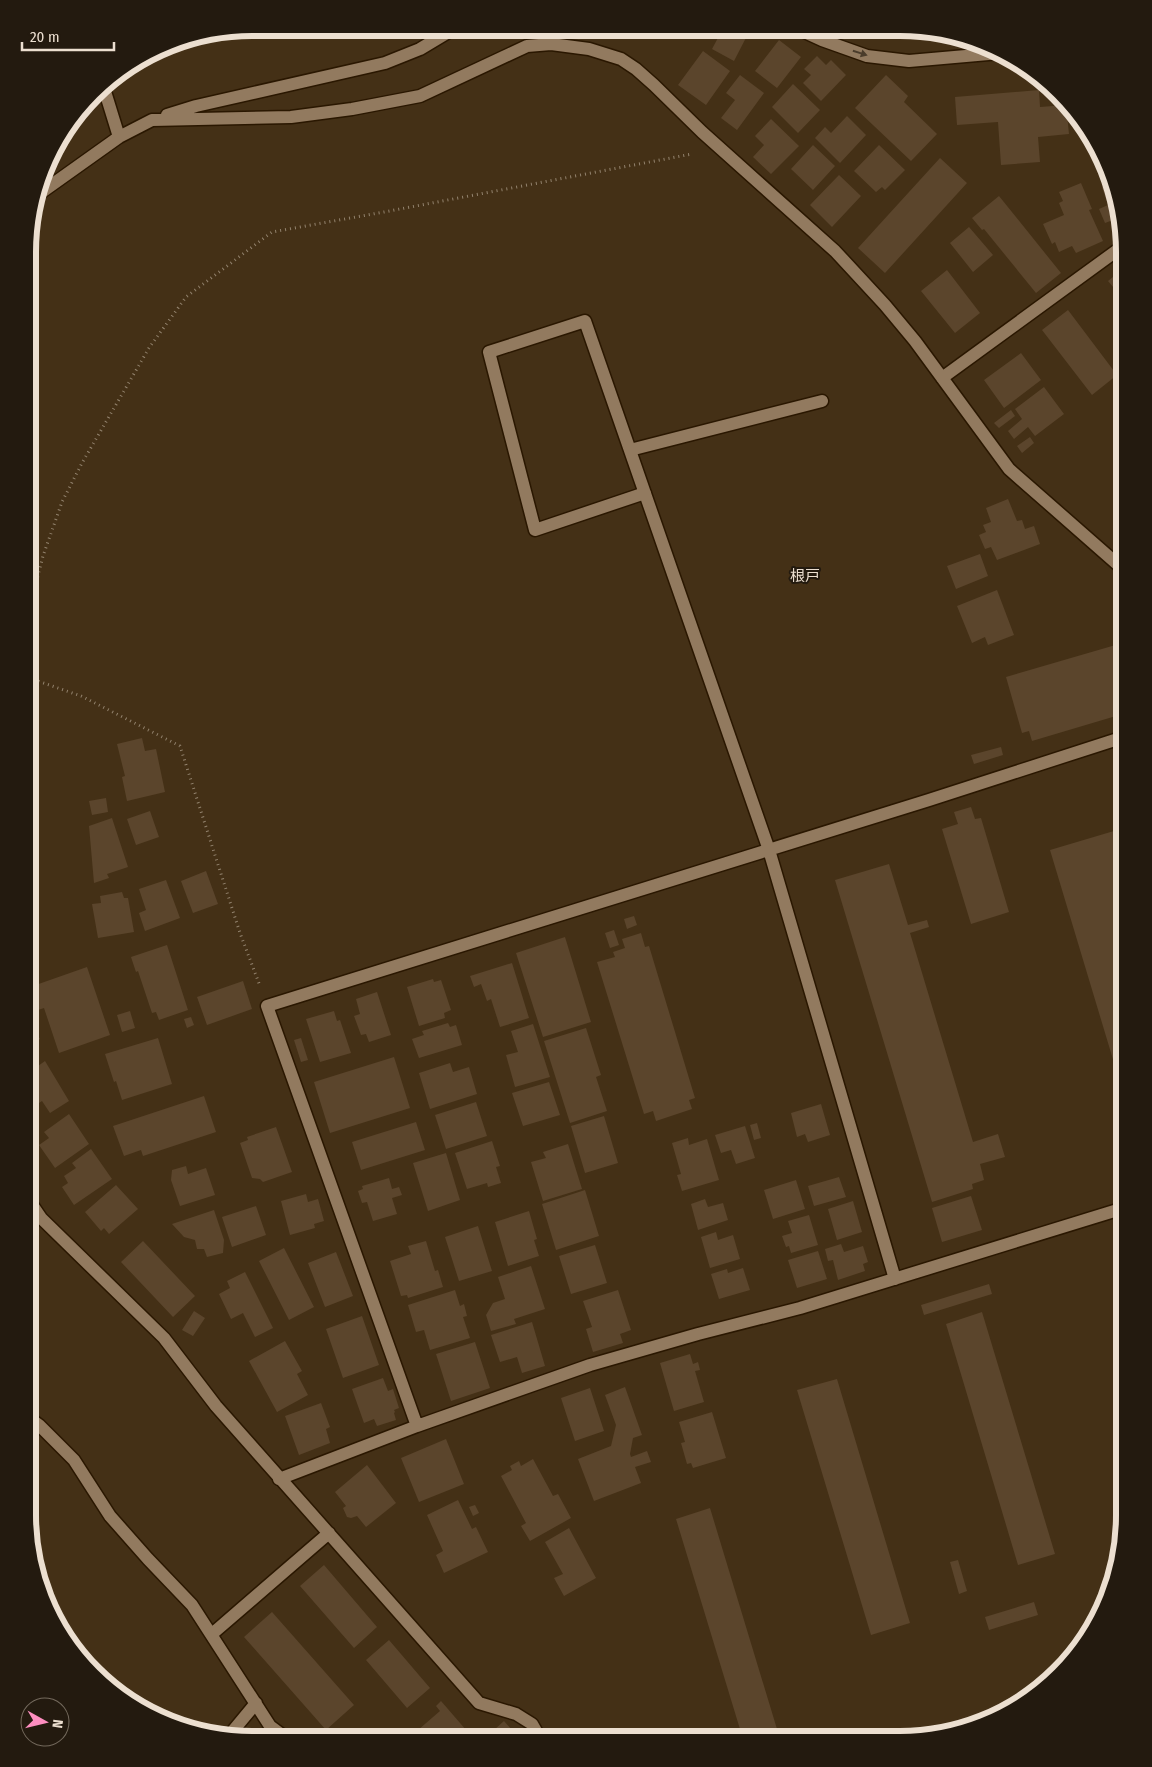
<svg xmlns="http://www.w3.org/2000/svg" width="1152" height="1767" viewBox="0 0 1152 1767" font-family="'Fira Sans Condensed','Noto Sans JP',sans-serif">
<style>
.building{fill:#5b452c}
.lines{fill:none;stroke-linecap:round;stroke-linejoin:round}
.minor-casing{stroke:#2a1700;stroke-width:15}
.path{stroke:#93836e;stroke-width:3;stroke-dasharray:1 4;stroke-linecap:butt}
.minor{stroke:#927a5f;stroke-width:12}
.oneway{fill:#4a3c2b}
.labels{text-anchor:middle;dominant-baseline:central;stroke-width:4;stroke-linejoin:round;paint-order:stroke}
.neighbourhood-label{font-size:15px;fill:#ecdfd0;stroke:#231a0f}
.rim{fill:none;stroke:#ecdfd0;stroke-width:6}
</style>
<rect width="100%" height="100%" fill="#443016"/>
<path class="building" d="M 709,29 L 749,29 L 750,30 L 734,61 L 712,49 L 720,34 Z
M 779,40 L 801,57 L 777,88 L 755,71 Z
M 703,51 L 730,71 L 706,105 L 678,85 Z
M 817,56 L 826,65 L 831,60 L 846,75 L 821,101 L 803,83 L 811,75 L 804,69 Z
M 740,75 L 764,93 L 737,130 L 721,118 L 735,100 L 726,93 Z
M 886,75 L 908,96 L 904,102 L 937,134 L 911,161 L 855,108 Z
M 793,84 L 820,110 L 798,133 L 772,107 Z
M 1039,90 L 1040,107 L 1066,105 L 1069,134 L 1038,137 L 1040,162 L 1001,165 L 998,122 L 957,125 L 955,97 Z
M 847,116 L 866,135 L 840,163 L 815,138 L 825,127 L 831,133 Z
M 771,119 L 799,146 L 771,174 L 753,157 L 764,145 L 755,136 Z
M 813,145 L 835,166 L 813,190 L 791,169 Z
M 879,145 L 905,170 L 885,190 L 882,187 L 876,192 L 854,171 Z
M 940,158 L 967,183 L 885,273 L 858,248 Z
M 839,175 L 861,196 L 832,227 L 810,205 Z
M 1081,183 L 1092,209 L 1089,210 L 1103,241 L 1076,253 L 1072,246 L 1059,252 L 1055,242 L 1052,244 L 1043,224 L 1064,215 L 1059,203 L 1063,201 L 1059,192 Z
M 1111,184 L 1118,221 L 1115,223 L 1113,220 L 1105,223 L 1099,209 L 1108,205 L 1102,187 Z
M 999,196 L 1061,273 L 1036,293 L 984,229 L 982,230 L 972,218 Z
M 969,227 L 993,255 L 973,272 L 950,243 Z
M 1124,268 L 1124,300 L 1108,281 Z
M 947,270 L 980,313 L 955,333 L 921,291 Z
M 1068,310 L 1117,375 L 1092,395 L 1042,330 Z
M 1021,353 L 1041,380 L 1004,408 L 984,380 Z
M 1044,387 L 1064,414 L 1035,436 L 1028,427 L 1014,439 L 1008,431 L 1022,419 L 1015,409 Z
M 1011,410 L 1015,416 L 999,428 L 994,423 Z
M 1030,437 L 1034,443 L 1022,453 L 1017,446 Z
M 1008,499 L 1017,521 L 1022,520 L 1025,529 L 1034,526 L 1040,544 L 997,560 L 991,547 L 985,549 L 979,535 L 986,532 L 983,525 L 991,522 L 986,508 Z
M 980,554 L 988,576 L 956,589 L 947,566 Z
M 997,590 L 1014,635 L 988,645 L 985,637 L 972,643 L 957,606 Z
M 1119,644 L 1124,664 L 1124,703 L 1113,707 L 1116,716 L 1032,741 L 1029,731 L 1022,733 L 1006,677 Z
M 142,738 L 145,751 L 156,749 L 165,792 L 127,801 L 122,777 L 125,776 L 117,744 Z
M 1001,747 L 1003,755 L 974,764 L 971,755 Z
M 106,798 L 108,812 L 92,815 L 89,801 Z
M 971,807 L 975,819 L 981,818 L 1009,912 L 971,924 L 942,829 L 958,824 L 954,812 Z
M 150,811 L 159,837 L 136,845 L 127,819 Z
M 112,818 L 128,867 L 107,874 L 109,878 L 94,883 L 89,826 Z
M 1124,828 L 1124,1096 L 1050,850 Z
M 889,864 L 908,925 L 927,920 L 929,927 L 910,933 L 973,1142 L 998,1134 L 1005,1157 L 980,1164 L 984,1180 L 972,1184 L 973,1189 L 932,1202 L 835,880 Z
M 206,871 L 218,904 L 193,913 L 181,881 Z
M 166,880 L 180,918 L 145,931 L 139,913 L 146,910 L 139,889 Z
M 122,892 L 124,898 L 128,898 L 134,932 L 98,938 L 92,904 L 101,903 L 100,896 Z
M 634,916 L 637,925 L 627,929 L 624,919 Z
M 614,930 L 619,945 L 610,948 L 605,933 Z
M 641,933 L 645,947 L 649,946 L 695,1098 L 689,1100 L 692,1109 L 656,1121 L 653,1111 L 644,1114 L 597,962 L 615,957 L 613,952 L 625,948 L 622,939 Z
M 565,937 L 591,1022 L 543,1037 L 516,953 Z
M 167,945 L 188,1010 L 159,1020 L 156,1012 L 152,1013 L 138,971 L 136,972 L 131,957 Z
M 512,963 L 529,1018 L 500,1027 L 491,999 L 487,1001 L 481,984 L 474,987 L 470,976 Z
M 87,967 L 110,1035 L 59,1053 L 44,1008 L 38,1010 L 30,987 Z
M 433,979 L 434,982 L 441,980 L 451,1010 L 444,1013 L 445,1018 L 419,1026 L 407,987 Z
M 243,981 L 252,1009 L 207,1025 L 197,997 Z
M 377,992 L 391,1035 L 369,1042 L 366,1034 L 361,1035 L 354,1016 L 360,1014 L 356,999 Z
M 130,1011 L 135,1028 L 122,1032 L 117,1015 Z
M 334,1011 L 337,1021 L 340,1020 L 351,1053 L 320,1062 L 306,1019 Z
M 191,1017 L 194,1025 L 187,1028 L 184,1019 Z
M 28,1019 L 40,1039 L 28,1046 Z
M 448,1023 L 450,1027 L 456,1025 L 462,1045 L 419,1058 L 412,1039 L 424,1035 L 422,1031 Z
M 533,1024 L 550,1077 L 515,1087 L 506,1055 L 518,1052 L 511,1031 Z
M 586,1028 L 601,1075 L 596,1077 L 607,1111 L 570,1123 L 544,1041 Z
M 158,1038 L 172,1084 L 122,1100 L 116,1081 L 114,1082 L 105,1054 Z
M 301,1038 L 308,1060 L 301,1062 L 294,1040 Z
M 394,1057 L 410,1108 L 330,1133 L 314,1082 Z
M 33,1058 L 38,1066 L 45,1061 L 69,1101 L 50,1113 L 42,1101 L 36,1105 L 28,1092 L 28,1061 Z
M 450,1063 L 453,1072 L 469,1067 L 477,1094 L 430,1109 L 419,1073 Z
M 549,1082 L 560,1115 L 523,1126 L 512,1093 Z
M 204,1096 L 216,1132 L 143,1156 L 141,1150 L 124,1156 L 113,1126 Z
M 476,1102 L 487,1136 L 446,1149 L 435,1115 Z
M 821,1104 L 830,1135 L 808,1142 L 805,1134 L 797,1137 L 791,1113 Z
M 28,1110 L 39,1127 L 28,1134 Z
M 69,1114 L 89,1144 L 55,1168 L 39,1145 L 49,1138 L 44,1132 Z
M 604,1116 L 618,1163 L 585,1173 L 571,1126 Z
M 416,1122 L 425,1150 L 361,1170 L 352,1142 Z
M 757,1123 L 761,1138 L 754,1140 L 750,1125 Z
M 745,1126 L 755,1158 L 736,1164 L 731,1150 L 721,1153 L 715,1135 Z
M 276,1127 L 292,1172 L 263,1182 L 260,1179 L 252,1178 L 240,1143 L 248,1140 L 247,1137 Z
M 688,1138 L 689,1145 L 707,1139 L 719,1180 L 682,1191 L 677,1175 L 681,1174 L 672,1143 Z
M 492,1141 L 500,1166 L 496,1167 L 501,1183 L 488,1187 L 487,1183 L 467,1189 L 455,1153 Z
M 568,1144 L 582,1189 L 543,1201 L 531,1162 L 546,1158 L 543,1152 Z
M 91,1149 L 112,1179 L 74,1205 L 62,1187 L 68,1183 L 64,1176 L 76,1168 L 72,1163 Z
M 446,1153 L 460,1200 L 428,1211 L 413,1163 Z
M 186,1166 L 188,1174 L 206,1168 L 215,1195 L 180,1206 L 171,1180 L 172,1170 Z
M 839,1177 L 846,1197 L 814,1206 L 808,1186 Z
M 389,1178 L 392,1189 L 399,1187 L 402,1195 L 392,1198 L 397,1214 L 373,1221 L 367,1202 L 362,1203 L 358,1191 L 363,1189 L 362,1186 Z
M 796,1180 L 805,1209 L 773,1219 L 764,1190 Z
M 116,1185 L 138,1209 L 109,1234 L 104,1228 L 101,1231 L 85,1212 Z
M 585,1190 L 599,1236 L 556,1250 L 542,1204 Z
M 306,1194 L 308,1202 L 318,1199 L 324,1221 L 314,1224 L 315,1228 L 290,1235 L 281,1201 Z
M 971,1196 L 982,1230 L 942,1242 L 932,1208 Z
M 705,1199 L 708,1207 L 723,1203 L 728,1220 L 698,1230 L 691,1204 Z
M 853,1201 L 862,1232 L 837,1240 L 828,1209 Z
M 256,1206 L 266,1235 L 232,1247 L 222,1217 Z
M 214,1210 L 224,1240 L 223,1253 L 207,1257 L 204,1249 L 197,1249 L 195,1240 L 184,1237 L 172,1224 Z
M 529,1211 L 537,1239 L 534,1240 L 539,1256 L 508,1266 L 495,1222 Z
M 809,1215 L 818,1245 L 791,1253 L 789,1246 L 786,1247 L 782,1236 L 792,1233 L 788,1221 Z
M 478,1226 L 492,1271 L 459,1281 L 445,1237 Z
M 716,1232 L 718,1240 L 733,1235 L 740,1259 L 710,1268 L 701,1237 Z
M 143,1241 L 195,1296 L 173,1317 L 121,1262 Z
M 426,1241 L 435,1271 L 438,1270 L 443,1287 L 408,1298 L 407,1295 L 401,1296 L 390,1261 L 411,1254 L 408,1246 Z
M 841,1244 L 844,1252 L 863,1246 L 868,1262 L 863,1264 L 865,1271 L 838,1280 L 833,1260 L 828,1261 L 825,1249 Z
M 595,1245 L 607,1283 L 571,1294 L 559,1256 Z
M 284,1248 L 314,1307 L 289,1320 L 259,1261 Z
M 818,1251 L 827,1279 L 797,1288 L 788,1260 Z
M 336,1252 L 353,1296 L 325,1307 L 308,1263 Z
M 531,1266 L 545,1309 L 514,1319 L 516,1324 L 491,1331 L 486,1315 L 493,1303 L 505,1299 L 498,1277 Z
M 743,1268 L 750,1290 L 719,1299 L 711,1274 L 727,1269 L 728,1273 Z
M 245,1272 L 273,1328 L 255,1337 L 243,1313 L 231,1319 L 219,1294 L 230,1288 L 227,1281 Z
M 989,1284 L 992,1294 L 924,1315 L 921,1305 Z
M 455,1290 L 460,1306 L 464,1304 L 467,1316 L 463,1317 L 470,1338 L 430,1350 L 424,1330 L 416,1332 L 408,1305 Z
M 618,1290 L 631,1330 L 620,1334 L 623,1343 L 593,1352 L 586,1329 L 592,1327 L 583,1301 Z
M 194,1311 L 205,1318 L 193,1336 L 182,1330 Z
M 982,1312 L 1055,1554 L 1018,1565 L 946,1324 Z
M 362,1316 L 379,1365 L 343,1378 L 326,1329 Z
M 532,1322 L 545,1366 L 522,1373 L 517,1357 L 500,1362 L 491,1335 Z
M 285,1341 L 302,1371 L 297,1374 L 308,1395 L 277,1412 L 249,1361 Z
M 475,1342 L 490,1388 L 451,1401 L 436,1354 Z
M 690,1354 L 693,1364 L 698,1362 L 700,1370 L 695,1371 L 704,1402 L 674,1411 L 660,1363 Z
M 383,1378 L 388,1391 L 393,1389 L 399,1408 L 394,1410 L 395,1412 L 394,1413 L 396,1420 L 377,1426 L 374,1419 L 364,1423 L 352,1389 Z
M 837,1379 L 910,1623 L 871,1635 L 797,1390 Z
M 625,1387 L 642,1435 L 633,1438 L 630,1454 L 631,1457 L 647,1451 L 651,1462 L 635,1467 L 641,1483 L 594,1501 L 578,1459 L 611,1446 L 616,1425 L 605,1395 Z
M 590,1388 L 604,1431 L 575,1441 L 561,1398 Z
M 321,1403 L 330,1427 L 326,1429 L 330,1443 L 299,1455 L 285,1416 Z
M 712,1412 L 726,1458 L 693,1468 L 691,1463 L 687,1464 L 681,1443 L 685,1442 L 679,1422 Z
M 446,1439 L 464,1484 L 419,1502 L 401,1458 Z
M 533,1459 L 553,1496 L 558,1494 L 571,1518 L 530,1541 L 521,1526 L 526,1523 L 501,1476 L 512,1470 L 510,1466 L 519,1461 L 521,1466 Z
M 367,1465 L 396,1503 L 366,1527 L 357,1516 L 351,1518 L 347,1517 L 343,1508 L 346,1506 L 335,1492 Z
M 458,1500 L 472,1529 L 476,1527 L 488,1552 L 444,1573 L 436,1555 L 443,1551 L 427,1515 Z
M 475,1505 L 479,1513 L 473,1516 L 469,1507 Z
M 710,1508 L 780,1739 L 743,1739 L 676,1519 Z
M 569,1528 L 596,1578 L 564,1596 L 554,1578 L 563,1574 L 545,1542 Z
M 958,1560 L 967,1591 L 959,1594 L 950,1562 Z
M 324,1565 L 377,1627 L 354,1648 L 300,1586 Z
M 1034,1602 L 1038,1615 L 989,1630 L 985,1617 Z
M 272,1612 L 354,1705 L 326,1730 L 244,1637 Z
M 389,1640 L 430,1688 L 407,1708 L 366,1660 Z
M 441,1701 L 473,1738 L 425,1738 L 418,1730 L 440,1711 L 436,1706 Z
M 504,1721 L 519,1738 L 502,1738 L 494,1730 Z"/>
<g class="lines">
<defs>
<path id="minor" d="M 798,29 L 822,40 L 867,56 L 909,61 L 1000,53
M 103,85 L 119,137
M 167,115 L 196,106 L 385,63 L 420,49 L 455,28
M 39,194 L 119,137 L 152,120 L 291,117 L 352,109 L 420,96 L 527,46 L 551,44 L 589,49 L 621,59 L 636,69 L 654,85 L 702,132 L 835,251 L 885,305 L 915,341 L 1009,469 L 1124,570
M 942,378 L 1123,246
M 630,450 L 822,401
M 645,493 L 535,530 L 489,352 L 585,321 L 769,850 L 895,1279
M 28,1199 L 41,1218 L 164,1338 L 216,1406 L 479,1703 L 516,1714 L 532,1724 L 540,1738
M 1124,1208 L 800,1308 L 698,1334 L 590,1365 L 417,1426 L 267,1006 L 929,800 L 1124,737
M 28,1417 L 39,1425 L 74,1460 L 110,1516 L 148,1559 L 192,1605 L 270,1726 L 286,1738
M 279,1479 L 417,1426
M 212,1634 L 329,1533
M 227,1738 L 256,1703"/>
</defs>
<use href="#minor" class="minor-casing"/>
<path class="path" d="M 29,611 L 43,556 L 62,502 L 82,463 L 149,348 L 186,297 L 272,232 L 384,212 L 692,154
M 29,678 L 81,696 L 180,746 L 240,933 L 260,986"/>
<use href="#minor" class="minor"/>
</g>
<defs><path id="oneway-solid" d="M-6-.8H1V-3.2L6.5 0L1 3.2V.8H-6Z" transform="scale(1.25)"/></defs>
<use class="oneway" href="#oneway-solid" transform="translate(860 53) rotate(18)"/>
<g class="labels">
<g class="neighbourhood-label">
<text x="805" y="576">根戸</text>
</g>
</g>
<path d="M0 0H1152V1767H0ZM252 36H900A216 216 0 0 1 1116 252V1515A216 216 0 0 1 900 1731H252A216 216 0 0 1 36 1515V252A216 216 0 0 1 252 36Z" fill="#231a0f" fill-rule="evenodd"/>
<path class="rim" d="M252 36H900A216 216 0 0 1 1116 252V1515A216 216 0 0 1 900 1731H252A216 216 0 0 1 36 1515V252A216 216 0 0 1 252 36Z"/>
<g transform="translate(45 1722) rotate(98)"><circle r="24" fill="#231a0f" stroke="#73695c"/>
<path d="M0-4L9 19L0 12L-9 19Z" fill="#fd8ec0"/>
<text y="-8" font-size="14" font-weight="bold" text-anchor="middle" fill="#ecdfd0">N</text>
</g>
<path d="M22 42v8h92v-8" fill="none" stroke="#ecdfd0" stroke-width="2.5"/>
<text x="30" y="42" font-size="15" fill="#ecdfd0" stroke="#231a0f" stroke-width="4" paint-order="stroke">20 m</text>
</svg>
